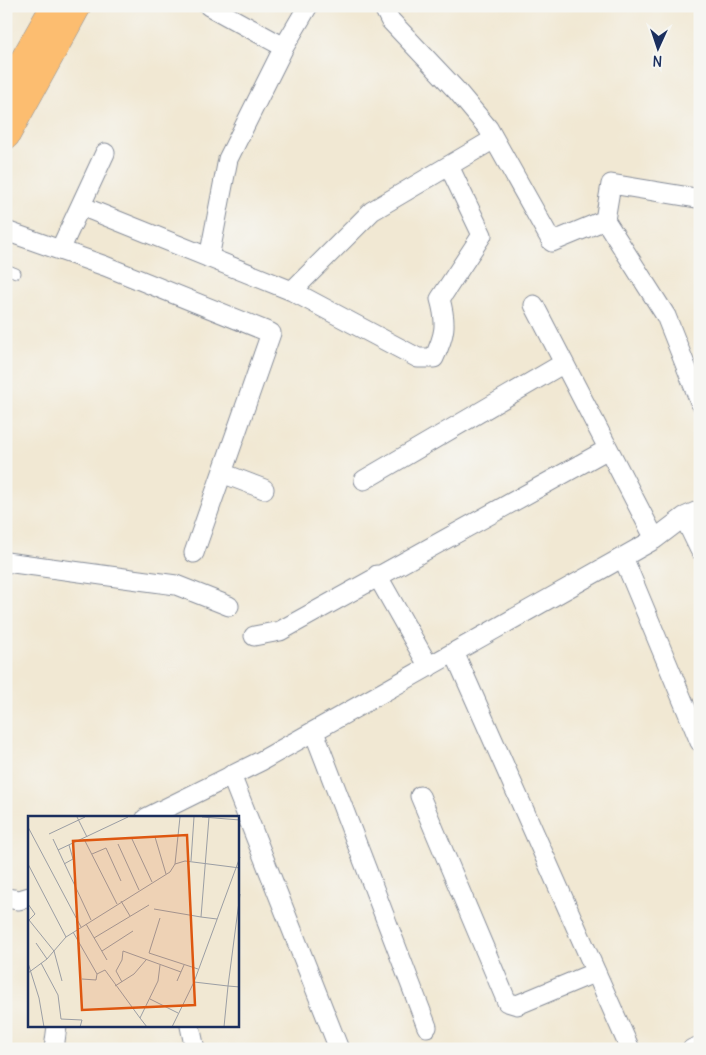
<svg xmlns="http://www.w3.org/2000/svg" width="706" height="1055" viewBox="0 0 706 1055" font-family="Delius,sans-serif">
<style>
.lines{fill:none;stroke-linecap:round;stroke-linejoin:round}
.service-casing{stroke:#868c98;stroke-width:11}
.minor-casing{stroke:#868c98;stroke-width:21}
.primary-casing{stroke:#868c98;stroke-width:29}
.service{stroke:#fff;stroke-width:9}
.minor{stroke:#fff;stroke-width:19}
.primary{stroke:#fcbd6f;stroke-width:28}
.inset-road{fill:none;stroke:#9b9ea4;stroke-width:1}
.view{fill:#de5710;fill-opacity:0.15;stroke:#de5710;stroke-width:2.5}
.inset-edge{fill:none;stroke:#1b2f5e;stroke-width:2.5}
</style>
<rect width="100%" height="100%" fill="#f6f6f2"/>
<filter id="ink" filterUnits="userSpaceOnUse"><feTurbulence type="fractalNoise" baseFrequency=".02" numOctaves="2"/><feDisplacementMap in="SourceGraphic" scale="10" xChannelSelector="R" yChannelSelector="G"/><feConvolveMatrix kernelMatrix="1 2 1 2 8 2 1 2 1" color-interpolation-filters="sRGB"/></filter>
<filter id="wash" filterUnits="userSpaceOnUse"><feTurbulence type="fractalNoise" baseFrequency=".0096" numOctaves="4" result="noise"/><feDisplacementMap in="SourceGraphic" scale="20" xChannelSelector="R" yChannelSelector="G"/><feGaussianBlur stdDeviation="1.12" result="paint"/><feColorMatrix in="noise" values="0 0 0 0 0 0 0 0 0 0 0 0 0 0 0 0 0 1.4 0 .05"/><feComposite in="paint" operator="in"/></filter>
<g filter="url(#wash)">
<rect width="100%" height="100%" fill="#f1e8d3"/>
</g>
<g filter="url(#ink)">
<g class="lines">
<defs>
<path id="service" d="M 6,269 L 16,273"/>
<path id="minor" d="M 209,6 L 284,47
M 383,6 L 390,20 L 457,91 L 488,128 L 552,242 L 605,220
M 696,198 L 611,184 L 605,220 L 666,316 L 700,402
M 81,206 L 292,291 L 418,358 L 434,358 C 445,335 447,324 440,299 L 482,235 L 449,166
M 6,231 L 105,266 L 271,333 L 194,553
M 60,250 L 105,153
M 209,258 L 228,159 L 284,47 L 308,6
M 292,291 L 372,211 L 494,139
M 534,305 L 655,539
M 222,473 L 264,489
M 364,480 L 564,363
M 684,517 L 700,550
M 623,557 L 700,742
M 6,562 L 176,585 L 229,606
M 377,575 L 429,667
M 254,636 L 280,631 L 608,449
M 454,652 L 630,1049
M 314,732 L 427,1027
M 231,775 L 339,1049
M 420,796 L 507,1002 L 517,1005 L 596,972
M 146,818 L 261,761 L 655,539 L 684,517 L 700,510
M 6,898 L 19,900 L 29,897
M 190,1026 L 195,1049
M 54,1049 L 57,1026
M 692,1049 L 700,1046"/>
<path id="primary" d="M 6,92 L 55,6
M 6,135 L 77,6"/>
</defs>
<use href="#service" class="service-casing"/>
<use href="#minor" class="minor-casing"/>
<use href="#primary" class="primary-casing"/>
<use href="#service" class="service"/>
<use href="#minor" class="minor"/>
<use href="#primary" class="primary"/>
</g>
</g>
<g transform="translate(28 816)">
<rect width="211" height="211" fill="#f1e8d3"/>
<path class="inset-road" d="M 49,1 L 59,21M 174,1 L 212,4M 181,1 L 173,101 L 189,103M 0,11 L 53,111M 21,18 L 57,1M 127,21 L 138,58M 25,23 L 63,104M 56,23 L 89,88M 104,23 L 124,66M 90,28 L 111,74M 30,34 L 100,1M 64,38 L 78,32 L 93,65M 163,45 L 166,1M 0,48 L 38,121M 36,48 L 45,43 L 41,29M 147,48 L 152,1M 93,85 L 102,100M 0,88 L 7,98 L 0,105M 126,93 L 173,101M 132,102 L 121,137 L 170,153M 1,104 L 26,135 L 34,165M 58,108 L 79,144M 45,116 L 69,158M 66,122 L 121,89M 8,127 L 19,143M 74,135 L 105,115M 0,147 L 11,182 L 16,211M 13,147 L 30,179 L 33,203 L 54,204 L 52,211M 0,157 L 19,143 L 38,121 L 142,56 L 147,48 L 157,45 L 212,52M 54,163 L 68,164 L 69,158 L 77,154 L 112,202M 149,165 L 156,149M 94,166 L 88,155 L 94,144 L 95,135 L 153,156M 166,166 L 200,170 L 212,78M 87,170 L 106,158 L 118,144M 122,183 L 150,197M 119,211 L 112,202 L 130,165 L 132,149M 144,211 L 166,166 L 212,41M 196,211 L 200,170 L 212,171"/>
<path class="view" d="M 159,19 L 167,189 L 54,194 L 45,25 Z"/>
<rect width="211" height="211" class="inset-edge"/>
</g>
<rect width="706" height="1055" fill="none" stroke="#f6f6f2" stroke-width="25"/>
<g transform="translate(658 48) rotate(183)" stroke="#f6f6f2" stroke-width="4" paint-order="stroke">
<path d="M0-4L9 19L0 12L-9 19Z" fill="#1b2f5e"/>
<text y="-8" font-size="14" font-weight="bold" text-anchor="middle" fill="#1b2f5e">N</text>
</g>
</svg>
